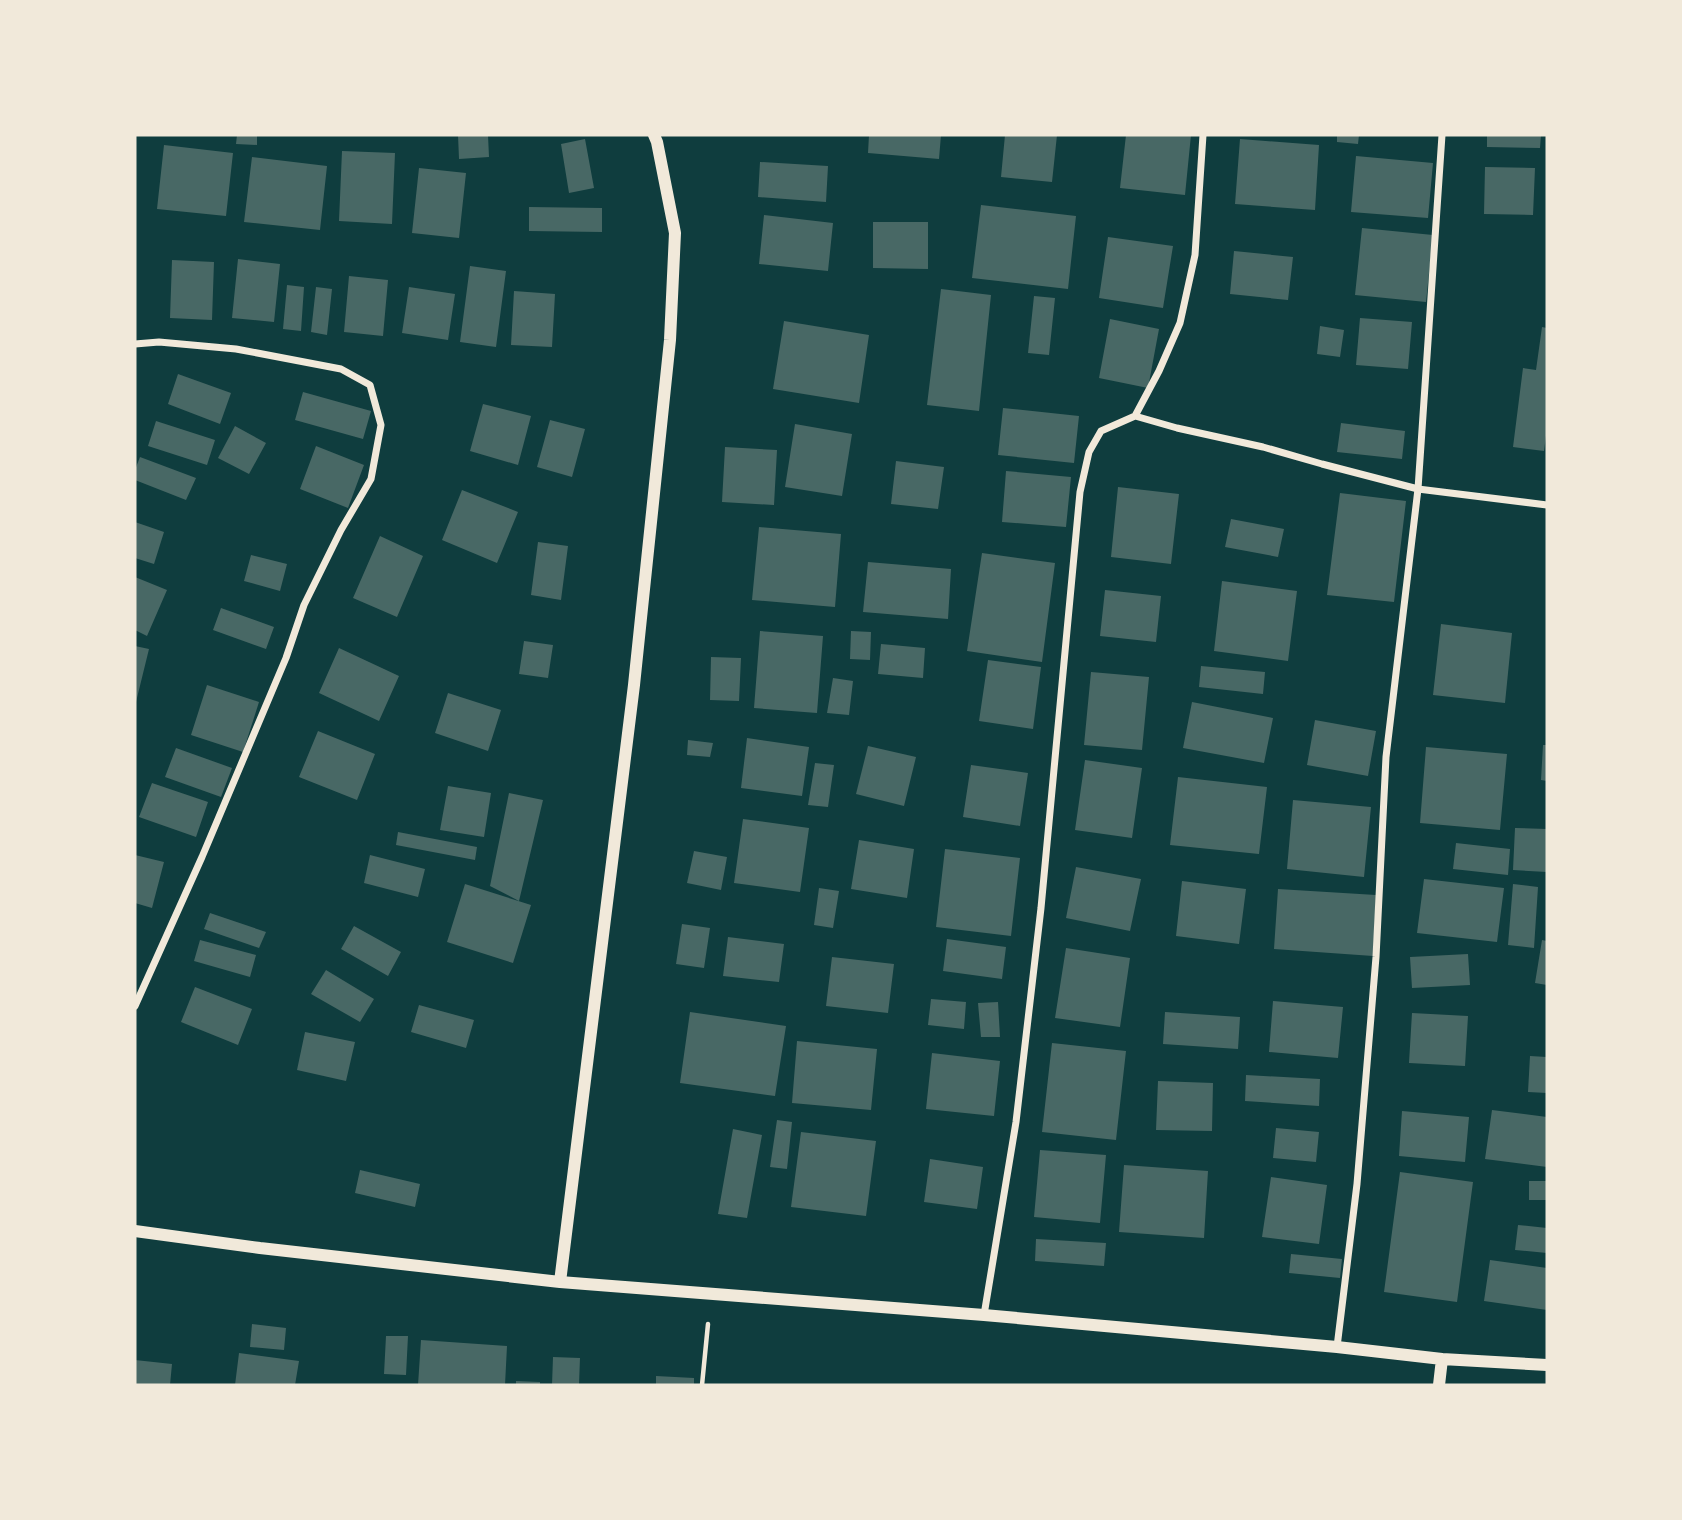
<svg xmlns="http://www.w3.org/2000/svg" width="1682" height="1520" viewBox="0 0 1682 1520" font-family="'DejaVu Sans',sans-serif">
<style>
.building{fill:#486865}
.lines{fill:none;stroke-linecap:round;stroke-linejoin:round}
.path{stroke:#f1e9da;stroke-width:4.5}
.minor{stroke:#f1e9da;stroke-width:7}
.tertiary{stroke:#f1e9da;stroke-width:12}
</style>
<rect width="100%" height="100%" fill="#0f3d3e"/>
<path class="building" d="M 237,135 L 257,135 L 257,145 L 236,144 Z
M 458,135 L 488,135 L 489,157 L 459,159 Z
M 869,135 L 941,135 L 939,159 L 868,153 Z
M 1005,135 L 1057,135 L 1052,182 L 1001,177 Z
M 1126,135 L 1191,135 L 1185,195 L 1120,188 Z
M 1337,135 L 1359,135 L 1358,144 L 1337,142 Z
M 1487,135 L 1541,135 L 1540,148 L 1487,147 Z
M 585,139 L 594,188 L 569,193 L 561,144 Z
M 1240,139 L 1319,145 L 1315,210 L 1235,204 Z
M 164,145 L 233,153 L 226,216 L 157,209 Z
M 342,151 L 395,153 L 392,224 L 339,221 Z
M 1356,156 L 1433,163 L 1428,218 L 1351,212 Z
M 252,157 L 327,166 L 320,230 L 244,222 Z
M 760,162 L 828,166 L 826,202 L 758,197 Z
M 1485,167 L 1535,168 L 1533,215 L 1484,214 Z
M 419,168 L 466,173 L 459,238 L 412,233 Z
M 981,205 L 1076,216 L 1068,289 L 972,278 Z
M 529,207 L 602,208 L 602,232 L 529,231 Z
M 764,215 L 833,223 L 828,271 L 759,264 Z
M 873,222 L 928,222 L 928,269 L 873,268 Z
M 1362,228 L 1433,235 L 1426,302 L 1355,295 Z
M 1108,237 L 1173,246 L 1163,308 L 1099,298 Z
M 1234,251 L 1293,257 L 1288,300 L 1230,294 Z
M 238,259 L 280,264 L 274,322 L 232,318 Z
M 172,260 L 214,262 L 212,320 L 170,318 Z
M 470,266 L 506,271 L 496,347 L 460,342 Z
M 349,276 L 388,280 L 383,336 L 344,332 Z
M 287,285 L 304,287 L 301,331 L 283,329 Z
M 316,287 L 332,289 L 327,335 L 311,332 Z
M 409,287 L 455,294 L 448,340 L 402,333 Z
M 941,289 L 991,295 L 979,411 L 927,405 Z
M 514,291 L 555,294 L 552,347 L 511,345 Z
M 1034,296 L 1055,298 L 1049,355 L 1028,353 Z
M 1360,318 L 1412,322 L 1408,369 L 1356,365 Z
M 1110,319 L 1159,329 L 1148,388 L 1099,378 Z
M 784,321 L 869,335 L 859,403 L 773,389 Z
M 1320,326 L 1344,330 L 1340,357 L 1317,354 Z
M 1542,327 L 1547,328 L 1547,428 L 1544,451 L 1513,447 L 1523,368 L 1536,370 Z
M 178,374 L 231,393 L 220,424 L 168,404 Z
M 303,392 L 371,411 L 363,439 L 295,420 Z
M 483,404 L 531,416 L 518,465 L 470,451 Z
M 1003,408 L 1079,416 L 1074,463 L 998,455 Z
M 550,420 L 585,429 L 572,477 L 537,467 Z
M 156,421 L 215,440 L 207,465 L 148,446 Z
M 1341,423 L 1405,431 L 1402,459 L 1337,452 Z
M 795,424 L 852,434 L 842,496 L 785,487 Z
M 235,426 L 266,443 L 249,474 L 218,458 Z
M 316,446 L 364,465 L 348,508 L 300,489 Z
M 725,447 L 777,450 L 774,505 L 722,502 Z
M 140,457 L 196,478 L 186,500 L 135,480 L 135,470 Z
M 896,461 L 944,467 L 938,509 L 891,504 Z
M 1006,471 L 1071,477 L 1066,527 L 1002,522 Z
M 1118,487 L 1179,494 L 1171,564 L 1111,557 Z
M 462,490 L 518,512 L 497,563 L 442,540 Z
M 1340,493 L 1406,501 L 1394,602 L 1327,595 Z
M 1231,519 L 1284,529 L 1278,557 L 1225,547 Z
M 135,522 L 164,532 L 154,564 L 135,558 Z
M 759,527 L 841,534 L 835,607 L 752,600 Z
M 380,536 L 423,556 L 397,617 L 353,598 Z
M 538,542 L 568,546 L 561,600 L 531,595 Z
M 982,553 L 1055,563 L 1042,662 L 967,651 Z
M 251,555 L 287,564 L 280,591 L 244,581 Z
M 868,562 L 951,569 L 948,619 L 863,612 Z
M 135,577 L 167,590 L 147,636 L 135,630 Z
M 1222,581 L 1297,591 L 1288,661 L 1214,651 Z
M 1105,590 L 1161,596 L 1156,642 L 1100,636 Z
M 221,608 L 274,627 L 266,649 L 213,630 Z
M 1441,624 L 1512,633 L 1505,703 L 1433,695 Z
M 760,631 L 823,636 L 817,713 L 754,708 Z
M 851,631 L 871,632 L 870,660 L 850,659 Z
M 524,641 L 553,645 L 548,678 L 519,674 Z
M 881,644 L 925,648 L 923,678 L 878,674 Z
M 135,646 L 149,649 L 136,702 L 135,702 Z
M 339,648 L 399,676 L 379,721 L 319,693 Z
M 711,657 L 741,658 L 739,701 L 710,700 Z
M 988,660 L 1041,667 L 1033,729 L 979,721 Z
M 1201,666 L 1265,672 L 1263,694 L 1199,687 Z
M 1091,672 L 1149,677 L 1142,750 L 1084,745 Z
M 833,678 L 853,681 L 849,715 L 827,713 Z
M 207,685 L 259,702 L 243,752 L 191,735 Z
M 448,693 L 501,710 L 488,751 L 435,733 Z
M 1192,702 L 1273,718 L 1264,763 L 1183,748 Z
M 1315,720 L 1376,731 L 1368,776 L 1307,765 Z
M 318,731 L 375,754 L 357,800 L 299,777 Z
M 747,738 L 809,747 L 802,796 L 741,788 Z
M 688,740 L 713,743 L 710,757 L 687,755 Z
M 1543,745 L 1547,745 L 1547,781 L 1541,780 Z
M 868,746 L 916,757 L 904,806 L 856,794 Z
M 1426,747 L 1507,754 L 1500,830 L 1420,823 Z
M 176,748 L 232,768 L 221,797 L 165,777 Z
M 1085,760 L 1142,768 L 1132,838 L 1075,830 Z
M 815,763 L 834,765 L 828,807 L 808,805 Z
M 971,765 L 1028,773 L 1020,826 L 963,817 Z
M 1178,777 L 1267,787 L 1259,854 L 1170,845 Z
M 152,783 L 208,802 L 196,837 L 139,817 Z
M 448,786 L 491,793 L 484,837 L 440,830 Z
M 509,793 L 543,800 L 519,901 L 490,886 Z
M 1293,800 L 1371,807 L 1364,877 L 1287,869 Z
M 743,819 L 809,828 L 800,892 L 734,883 Z
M 1515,828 L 1547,829 L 1547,872 L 1513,870 Z
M 398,832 L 477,847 L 475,860 L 396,845 Z
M 859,840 L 914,849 L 907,898 L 851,889 Z
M 1456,843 L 1510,849 L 1508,875 L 1453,869 Z
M 945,849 L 1020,858 L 1011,936 L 936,927 Z
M 694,851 L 727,857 L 721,890 L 687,883 Z
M 135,855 L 164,862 L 152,908 L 135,903 Z
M 370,855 L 425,869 L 418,897 L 364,883 Z
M 1076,867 L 1141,879 L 1130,931 L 1066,918 Z
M 1424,879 L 1504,888 L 1497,942 L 1417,933 Z
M 1182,881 L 1246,889 L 1239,944 L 1176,936 Z
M 465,884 L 531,905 L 513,963 L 447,942 Z
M 1513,884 L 1538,887 L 1534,948 L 1508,945 Z
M 819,888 L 839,891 L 833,928 L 814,925 Z
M 1278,889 L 1376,895 L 1373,956 L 1274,949 Z
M 210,913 L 266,932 L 259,948 L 204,929 Z
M 682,924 L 710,928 L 704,968 L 676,964 Z
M 354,926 L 401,952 L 388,976 L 341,949 Z
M 728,937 L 784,944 L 779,982 L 723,976 Z
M 947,939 L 1006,947 L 1002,979 L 943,971 Z
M 200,940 L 256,955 L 250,977 L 194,961 Z
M 1542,940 L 1547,941 L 1547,985 L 1535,983 Z
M 1066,948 L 1130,958 L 1120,1027 L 1055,1018 Z
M 1468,954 L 1470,985 L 1412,988 L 1410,957 Z
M 832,957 L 894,964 L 888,1013 L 826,1006 Z
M 326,970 L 374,999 L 360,1022 L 311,994 Z
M 195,987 L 252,1009 L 238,1045 L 181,1022 Z
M 931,999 L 966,1002 L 964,1029 L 928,1025 Z
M 1273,1001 L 1343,1007 L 1338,1058 L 1269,1052 Z
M 998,1002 L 1000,1037 L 981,1037 L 978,1003 Z
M 419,1005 L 474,1020 L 466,1048 L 411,1032 Z
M 690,1012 L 786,1026 L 775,1096 L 680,1083 Z
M 1165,1012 L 1240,1017 L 1238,1049 L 1163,1044 Z
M 1412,1013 L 1468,1016 L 1465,1066 L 1409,1063 Z
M 305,1032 L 355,1042 L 346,1081 L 297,1070 Z
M 797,1041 L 877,1049 L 871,1110 L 792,1103 Z
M 1052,1043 L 1126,1051 L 1116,1140 L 1042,1132 Z
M 932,1053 L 1000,1061 L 994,1116 L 926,1109 Z
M 1530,1056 L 1547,1057 L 1547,1093 L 1528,1092 Z
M 1246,1075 L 1320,1079 L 1319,1106 L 1245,1101 Z
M 1158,1081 L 1213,1083 L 1212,1131 L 1156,1130 Z
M 1492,1110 L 1547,1117 L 1547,1167 L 1485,1159 Z
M 1402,1111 L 1469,1117 L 1465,1162 L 1399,1156 Z
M 777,1120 L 792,1122 L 787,1169 L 770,1167 Z
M 1276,1128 L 1319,1132 L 1316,1162 L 1273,1158 Z
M 733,1129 L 762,1135 L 747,1218 L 718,1214 Z
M 801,1132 L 876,1141 L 866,1216 L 791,1207 Z
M 1040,1150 L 1106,1155 L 1100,1223 L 1034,1217 Z
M 930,1159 L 983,1167 L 977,1209 L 924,1202 Z
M 1124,1165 L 1208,1171 L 1204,1238 L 1119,1232 Z
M 360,1170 L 420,1184 L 415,1207 L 355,1193 Z
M 1400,1172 L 1473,1182 L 1457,1302 L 1384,1292 Z
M 1271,1177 L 1327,1185 L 1319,1244 L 1262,1237 Z
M 1529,1181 L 1547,1181 L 1547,1200 L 1529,1200 Z
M 1518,1225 L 1547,1228 L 1547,1253 L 1515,1250 Z
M 1036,1239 L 1106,1243 L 1104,1266 L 1035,1261 Z
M 1291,1254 L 1342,1259 L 1340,1278 L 1289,1273 Z
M 1490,1260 L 1547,1268 L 1547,1310 L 1484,1301 Z
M 252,1324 L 286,1328 L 284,1350 L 250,1347 Z
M 386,1336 L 408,1336 L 406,1375 L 384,1374 Z
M 421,1340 L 507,1346 L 505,1385 L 418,1385 Z
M 239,1353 L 299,1361 L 295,1385 L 235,1385 Z
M 553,1357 L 580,1358 L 579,1385 L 552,1385 Z
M 135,1360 L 172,1364 L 170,1385 L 135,1385 Z
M 656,1376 L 694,1378 L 694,1385 L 656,1385 Z
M 516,1381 L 540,1382 L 540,1385 L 516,1385 Z"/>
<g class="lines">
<path class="path" d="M 702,1385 L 708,1324"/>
<path class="minor" d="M 135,344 L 159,342 L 236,349 L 341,369 L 370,385 L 381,425 L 371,479 L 341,530 L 304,605 L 286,658 L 202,857 L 135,1006
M 1135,416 L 1177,428 L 1263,447 L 1322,464 L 1418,489 L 1547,505
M 984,1315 L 1016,1122 L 1041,908 L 1080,492 L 1089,452 L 1101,431 L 1135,416 L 1159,371 L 1180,323 L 1195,255 L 1203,135
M 1337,1347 L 1357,1184 L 1376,957 L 1386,757 L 1418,489 L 1442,135"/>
<path class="tertiary" d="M 135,1231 L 260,1248 L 560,1282 L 984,1315 L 1337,1347 L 1442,1359 L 1547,1365
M 560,1282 L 634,685 L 670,340 L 675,233 L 657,142 L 654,135
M 1439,1385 L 1442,1359"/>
</g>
<rect width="1682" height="1520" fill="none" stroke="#f1e9da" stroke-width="273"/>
</svg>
